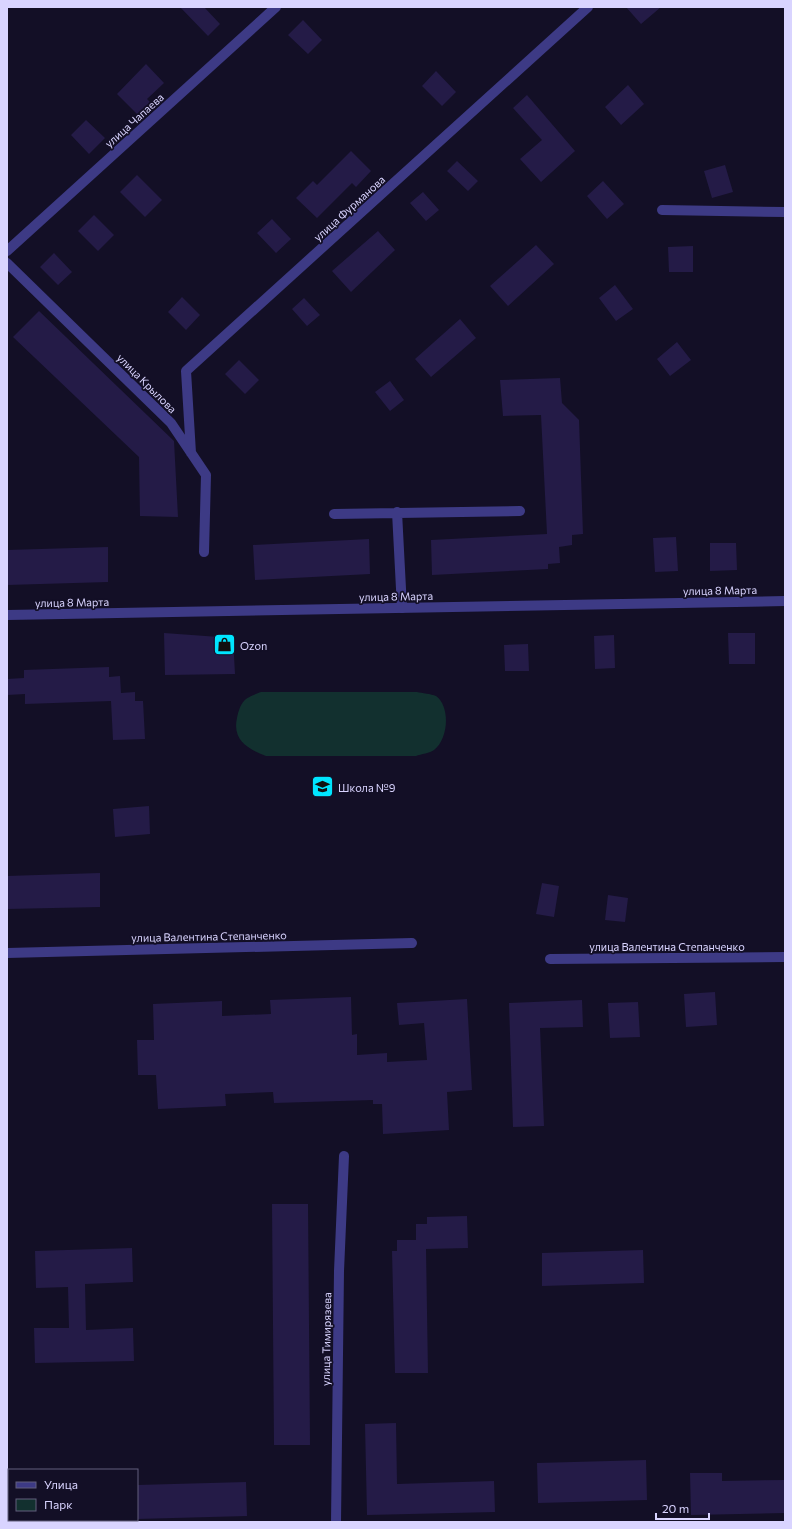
<svg xmlns="http://www.w3.org/2000/svg" width="792" height="1529" viewBox="0 0 792 1529" font-family="Commissioner,sans-serif">
<style>
.park{fill:#12302f}
.building{fill:#241b47}
.lines{fill:none;stroke-linecap:round;stroke-linejoin:round}
.lane{stroke:#3d3a85;stroke-width:10}
.street{stroke:#3d3a85;stroke-width:10}
.labels{text-anchor:middle;dominant-baseline:central;stroke-width:3.5;stroke-linejoin:round;paint-order:stroke}
.street-label{font-size:11px;fill:#d9d4ff;stroke:#130f26}
.poi-label{font-size:11px;fill:#d9d4ff;stroke:#130f26;text-anchor:start}
</style>
<rect width="100%" height="100%" fill="#130f26"/>
<path class="park" d="M 261,692 L 417,692 C 422,693 431,694 436,696 C 451,707 448,740 434,750 C 430,753 421,754 416,756 L 266,756 C 248,749 232,740 237,718 C 238,713 240,705 244,701 C 247,697 256,694 261,692 Z"/>
<path class="building" d="M 180,7 L 204,7 L 220,24 L 208,36 Z
M 626,7 L 661,7 L 641,24 Z
M 303,20 L 322,40 L 308,54 L 288,35 Z
M 146,64 L 164,83 L 147,99 L 150,102 L 137,114 L 117,94 Z
M 436,71 L 456,92 L 442,106 L 422,86 Z
M 628,85 L 644,104 L 621,125 L 605,107 Z
M 527,95 L 575,151 L 541,182 L 520,159 L 542,140 L 513,108 Z
M 86,120 L 105,138 L 89,154 L 71,135 Z
M 351,151 L 371,171 L 356,187 L 352,183 L 317,218 L 296,198 L 313,181 L 317,185 Z
M 457,161 L 478,181 L 468,191 L 447,171 Z
M 725,165 L 733,192 L 712,198 L 704,171 Z
M 137,175 L 162,200 L 145,217 L 120,192 Z
M 603,181 L 624,204 L 607,219 L 587,196 Z
M 423,192 L 439,210 L 426,221 L 410,203 Z
M 94,215 L 114,235 L 98,251 L 78,231 Z
M 272,219 L 291,239 L 276,253 L 257,233 Z
M 378,231 L 395,250 L 351,292 L 332,271 Z
M 536,245 L 554,264 L 508,306 L 490,286 Z
M 693,246 L 693,272 L 669,272 L 668,247 Z
M 54,253 L 72,272 L 58,285 L 40,267 Z
M 615,285 L 633,309 L 616,321 L 599,298 Z
M 182,297 L 200,315 L 186,330 L 168,312 Z
M 304,298 L 320,315 L 307,326 L 292,309 Z
M 39,311 L 174,441 L 178,517 L 140,516 L 139,457 L 13,337 Z
M 460,319 L 476,338 L 431,377 L 415,359 Z
M 677,342 L 691,360 L 670,376 L 657,359 Z
M 239,360 L 259,380 L 245,394 L 225,374 Z
M 560,378 L 562,403 L 579,420 L 583,534 L 572,535 L 572,545 L 559,547 L 560,563 L 548,564 L 548,569 L 432,575 L 431,540 L 547,534 L 541,415 L 503,416 L 500,380 Z
M 390,381 L 404,400 L 390,411 L 375,392 Z
M 676,537 L 678,571 L 655,572 L 653,538 Z
M 369,539 L 370,574 L 255,580 L 253,545 Z
M 710,543 L 736,543 L 737,570 L 710,571 Z
M 108,547 L 108,582 L 7,585 L 7,550 Z
M 164,633 L 233,638 L 235,674 L 165,675 Z
M 728,633 L 755,633 L 755,664 L 729,664 Z
M 614,635 L 615,668 L 595,669 L 594,636 Z
M 528,644 L 529,671 L 505,671 L 504,645 Z
M 109,667 L 109,677 L 120,676 L 121,693 L 135,692 L 135,701 L 143,701 L 145,739 L 113,740 L 111,701 L 25,704 L 25,694 L 7,695 L 7,679 L 24,678 L 24,670 Z
M 149,806 L 150,834 L 115,837 L 113,809 Z
M 100,873 L 100,907 L 7,909 L 7,876 Z
M 542,883 L 559,886 L 554,917 L 536,914 Z
M 608,895 L 628,898 L 625,922 L 605,920 Z
M 715,992 L 717,1025 L 686,1027 L 684,994 Z
M 351,997 L 352,1035 L 357,1034 L 357,1055 L 387,1053 L 387,1062 L 427,1060 L 424,1023 L 399,1025 L 397,1003 L 467,999 L 472,1090 L 447,1092 L 449,1130 L 383,1134 L 382,1104 L 373,1104 L 373,1100 L 274,1103 L 273,1092 L 225,1094 L 226,1106 L 158,1109 L 156,1075 L 138,1075 L 137,1040 L 154,1040 L 153,1004 L 222,1001 L 222,1016 L 271,1014 L 270,1000 Z
M 582,1000 L 583,1027 L 540,1028 L 544,1126 L 513,1127 L 509,1003 Z
M 638,1002 L 640,1037 L 610,1038 L 608,1003 Z
M 272,1204 L 308,1204 L 310,1445 L 274,1445 Z
M 467,1216 L 468,1248 L 426,1249 L 428,1373 L 395,1373 L 392,1251 L 397,1251 L 397,1240 L 416,1240 L 416,1224 L 427,1224 L 427,1217 Z
M 132,1248 L 133,1282 L 85,1284 L 86,1330 L 133,1328 L 134,1361 L 35,1363 L 34,1328 L 69,1328 L 68,1287 L 36,1288 L 35,1251 Z
M 643,1250 L 644,1283 L 542,1286 L 542,1253 Z
M 396,1423 L 397,1484 L 494,1481 L 495,1512 L 367,1515 L 365,1424 Z
M 646,1460 L 647,1500 L 538,1503 L 537,1463 Z
M 690,1473 L 722,1473 L 722,1481 L 785,1480 L 785,1513 L 691,1515 Z
M 246,1482 L 247,1516 L 137,1519 L 137,1485 Z"/>
<g class="lines">
<path class="lane" d="M 397,512 L 402,608
M 334,514 L 520,511
M 336,1522 L 339,1271 L 344,1156"/>
<path class="street" d="M 662,210 L 785,212
M 7,251 L 276,7
M 7,263 L 171,423 L 206,475 L 204,552
M 191,453 L 186,371 L 588,7
M 7,615 L 785,601
M 7,953 L 412,943
M 550,959 L 785,957"/>
</g>
<defs>
<symbol id="shop-square" viewBox="-11 -11 22 22"><rect x="-9" y="-9" width="18" height="18" rx="4" fill="#00e5ff" stroke="#130f26"/><path d="M-5-2.5h2.3a2.7 3.5 0 0 1 5.4 0H5L5.5 6h-11ZM-1.5-2.5h3a1.5 2.3 0 0 0-3 0Z" fill="#111"/></symbol>
<symbol id="school-square" viewBox="-11 -11 22 22"><rect x="-9" y="-9" width="18" height="18" rx="4" fill="#00e5ff" stroke="#130f26"/><path d="M0-5L7-2L0 1L-7-2ZM-4 1L0 2.5L4 1V4Q0 6-4 4Z" fill="#111"/></symbol>
</defs>
<g fill-rule="evenodd">
<use href="#shop-square" x="212" y="632" width="25" height="25"/>
<use href="#school-square" x="310" y="774" width="25" height="25"/>
</g>
<g class="labels">
<g class="street-label">
<text transform="translate(134 120) rotate(-42)">улица Чапаева</text>
<text transform="translate(349 208) rotate(-42)">улица Фурманова</text>
<text transform="translate(147 383) rotate(45)">улица Крылова</text>
<text transform="translate(720 590) rotate(-1)">улица 8 Марта</text>
<text transform="translate(396 596) rotate(-1)">улица 8 Марта</text>
<text transform="translate(72 602) rotate(-1)">улица 8 Марта</text>
<text transform="translate(209 936) rotate(-1)">улица Валентина Степанченко</text>
<text x="667" y="946">улица Валентина Степанченко</text>
<text transform="translate(326 1339) rotate(-89)">улица Тимирязева</text>
</g>
<g class="poi-label">
<text x="240" y="645">Ozon</text>
<text x="338" y="787">Школа №9</text>
</g>
</g>
<rect width="792" height="1529" fill="none" stroke="#d9d4ff" stroke-width="16"/>
<rect x="8" y="1469" width="130" height="52" fill="#130f26" stroke="#625e7d"/>
<rect x="16" y="1482" width="20" height="6" fill="#3d3a85" stroke="#625e7d"/>
<text x="44" y="1489" font-size="12" fill="#d9d4ff">Улица</text>
<rect x="16" y="1499" width="20" height="12" fill="#12302f" stroke="#625e7d"/>
<text x="44" y="1509" font-size="12" fill="#d9d4ff">Парк</text>
<path d="M656 1513v6h53v-6" fill="none" stroke="#d9d4ff" stroke-width="2"/>
<text x="662" y="1513" font-size="12" fill="#d9d4ff" stroke="#130f26" stroke-width="3" paint-order="stroke">20 m</text>
</svg>
